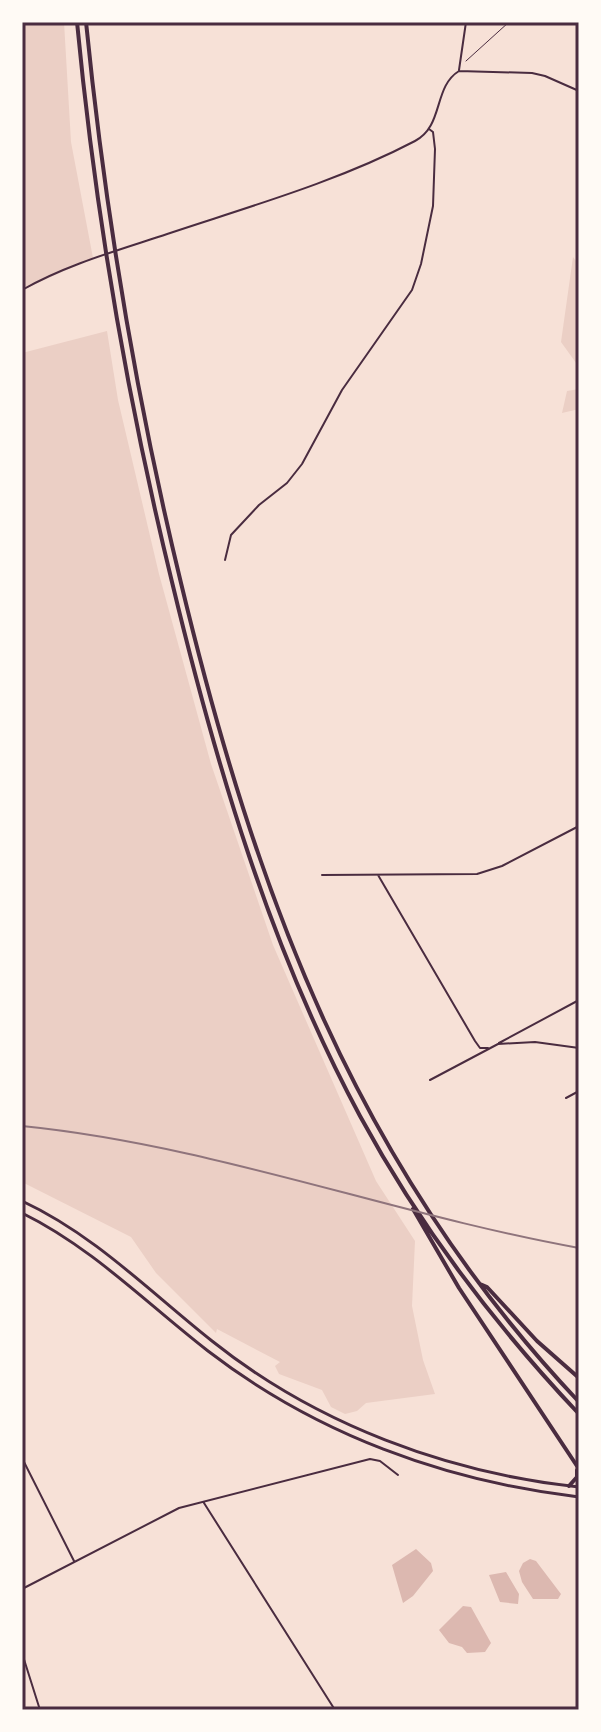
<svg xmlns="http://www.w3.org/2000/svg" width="601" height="1732" viewBox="0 0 601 1732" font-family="Signika,sans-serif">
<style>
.green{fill:#ebcfc5}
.water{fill:#dcb8b0}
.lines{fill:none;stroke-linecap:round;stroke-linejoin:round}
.path{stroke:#4a2c40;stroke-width:1}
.minor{stroke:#4a2c40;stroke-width:2}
.secondary{stroke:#4a2c40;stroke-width:3}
.motorway{stroke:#4a2c40;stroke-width:4}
.rail{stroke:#8f747c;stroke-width:2}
.neatline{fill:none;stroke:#4a2c40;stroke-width:3}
</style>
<rect width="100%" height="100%" fill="#f7e1d7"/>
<path class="green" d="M 22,22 L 64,22 L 71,142 L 93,258 L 22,290 Z
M 573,257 L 579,265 L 579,367 L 561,342 Z
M 107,331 L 118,400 L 159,574 L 211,764 L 273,945 L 376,1181 L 415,1241 L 412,1306 L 423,1360 L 435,1394 L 366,1403 L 357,1411 L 345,1414 L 331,1407 L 322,1390 L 279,1374 L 275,1366 L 280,1362 L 217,1329 L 216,1333 L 156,1273 L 131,1237 L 22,1182 L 22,353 Z
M 579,389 L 579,409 L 562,413 L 567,391 Z"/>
<path class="water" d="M 416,1549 L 431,1563 L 433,1571 L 413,1596 L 403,1603 L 392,1565 Z
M 530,1559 L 536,1561 L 561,1594 L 558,1599 L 533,1599 L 522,1582 L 519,1571 L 523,1563 Z
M 506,1572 L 519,1594 L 518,1604 L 500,1602 L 489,1575 Z
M 463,1606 L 471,1607 L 491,1643 L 485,1652 L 467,1653 L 462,1647 L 449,1643 L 439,1630 Z"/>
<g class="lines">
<path class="path" d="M 466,61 L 509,22"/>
<path class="minor" d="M 459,70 L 466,22
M 22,290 C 64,266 112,252 158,237 C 244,208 335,183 415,141 C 444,126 433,87 459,71 L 532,73 L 545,76 L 579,91
M 225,560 L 231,535 L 259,505 L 287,483 L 302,464 L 342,390 L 412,290 L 421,264 L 433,206 L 435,149 L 433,132 L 429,129
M 322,875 L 477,874 L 502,866 L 579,826
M 378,875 L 475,1041 L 480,1048 L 488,1048
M 499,1043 L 579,1000
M 430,1080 L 498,1044 L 535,1042 L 579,1048
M 566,1098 L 579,1091
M 22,1458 L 74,1561
M 204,1503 L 335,1710
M 22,1589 L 179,1508 L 370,1459 L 380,1461 L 398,1475
M 22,1653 L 40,1710"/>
<path class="secondary" d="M 22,1201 C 95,1235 150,1292 212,1341 C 316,1424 447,1473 579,1487
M 22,1213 C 93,1248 146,1303 208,1351 C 316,1434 444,1481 579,1497"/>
<path class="motorway" d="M 77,22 C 95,210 127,398 172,582 C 216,765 270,949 360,1116 C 419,1225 494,1324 579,1414
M 86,22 C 105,211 136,398 181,583 C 256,894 355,1165 579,1402
M 413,1209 L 459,1288 L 579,1469
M 480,1284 L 487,1287 L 537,1341 L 579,1378
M 569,1486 L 577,1477 L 577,1470"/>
<path class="rail" d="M 22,1126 C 212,1145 391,1214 579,1248"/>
</g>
<rect width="601" height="1732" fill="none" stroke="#fffaf5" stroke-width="48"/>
<rect x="24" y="24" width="553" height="1684" class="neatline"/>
</svg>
